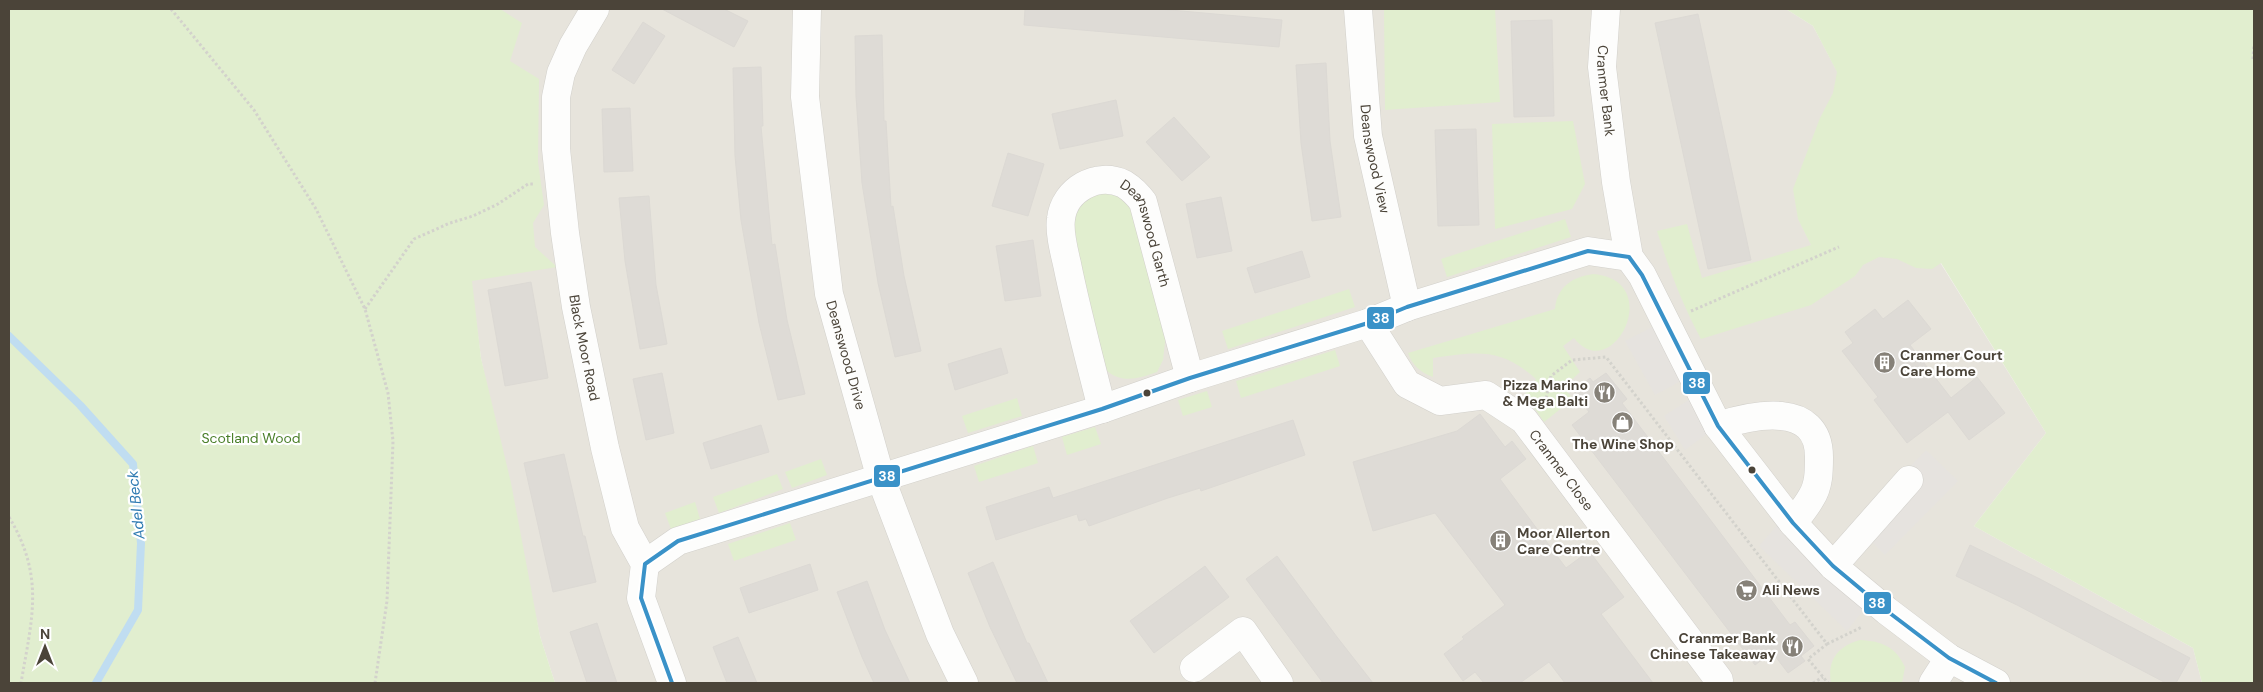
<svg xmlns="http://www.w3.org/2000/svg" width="2263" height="692" viewBox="0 0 2263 692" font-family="'DM Sans',sans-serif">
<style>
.residential{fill:#e7e4dc}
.green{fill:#e1eecf}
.parking{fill:#e6e3df}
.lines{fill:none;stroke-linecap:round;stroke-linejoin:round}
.stream{stroke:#c0ddf1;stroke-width:8}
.building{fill:#dedbd6;stroke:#dcd9d4}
.minor-casing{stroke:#d2d0cb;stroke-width:29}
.path{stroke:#d3d2cc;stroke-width:3;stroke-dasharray:2.5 2.5;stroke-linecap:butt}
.minor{stroke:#fdfdfc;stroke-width:28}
.bus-1-casing{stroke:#fff;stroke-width:8}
.bus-1{stroke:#3a92c8;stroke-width:4}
.bus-dot{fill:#4b4439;stroke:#fff;stroke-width:2}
.labels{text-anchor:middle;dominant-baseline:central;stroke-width:4.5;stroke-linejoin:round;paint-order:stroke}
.street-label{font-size:14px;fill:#4b4439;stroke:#fff}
.poi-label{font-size:14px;font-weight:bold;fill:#4b4439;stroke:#fff;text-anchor:start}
.park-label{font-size:14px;fill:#4a7f2a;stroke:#fff}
.water-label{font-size:15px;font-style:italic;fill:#2e7ab2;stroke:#fff}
.line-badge{stroke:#fff;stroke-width:2}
.badge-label{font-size:14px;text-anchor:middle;font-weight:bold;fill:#fff}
</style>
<rect width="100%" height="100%" fill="#f4f2ee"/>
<path class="residential" d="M 435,9 L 1786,9 L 1813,26 L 1928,243 L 2046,433 L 1974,526 L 2193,648 L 2202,683 L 555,683 L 540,636 L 481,358 Z"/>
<path class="green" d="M 9,9 L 500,9 L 522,23 L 510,61 L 539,79 L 538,162 L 544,205 L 533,223 L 535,247 L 557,267 L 472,281 L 481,358 L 511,483 L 540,636 L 555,683 L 9,683 Z
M 1384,9 L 1495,9 L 1500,102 L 1385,110 Z
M 1786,9 L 2254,9 L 2254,683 L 2202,683 L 2193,648 L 1974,526 L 2046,433 L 1941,263 L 1932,269 L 1916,268 L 1897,259 L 1879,257 L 1863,265 L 1855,276 L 1811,305 L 1701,339 C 1682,304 1669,269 1657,231 L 1687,224 L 1702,278 L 1811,245 L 1798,219 L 1793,189 L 1820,118 L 1833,93 L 1837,72 L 1813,26 Z
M 1573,121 L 1585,184 L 1572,209 L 1495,229 L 1492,124 Z
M 1095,191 L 1122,195 L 1135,211 L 1166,332 L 1163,360 L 1157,372 C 1138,379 1120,384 1105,369 L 1075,242 C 1072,212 1073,211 1095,191 Z
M 1565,219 L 1571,237 L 1447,277 L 1441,259 Z
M 1593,274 C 1667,280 1612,387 1574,338 L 1563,346 L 1580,372 L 1564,387 L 1573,399 L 1544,422 L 1525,394 L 1536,379 C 1500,347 1478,352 1433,358 L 1433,377 C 1421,373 1412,365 1408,353 L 1555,309 C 1557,287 1572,277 1593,274 Z
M 1349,289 L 1355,307 L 1228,349 L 1222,331 Z
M 1335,350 L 1340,366 L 1241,398 L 1236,381 Z
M 1207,391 L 1212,407 L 1183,416 L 1178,400 Z
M 1017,398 L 1022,416 L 968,433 L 962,416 Z
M 1095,427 L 1101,444 L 1067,455 L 1062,437 Z
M 1033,446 L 1038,463 L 979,482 L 974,466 Z
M 821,459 L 827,475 L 792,488 L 785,472 Z
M 777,474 L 783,489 L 719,513 L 713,497 Z
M 695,502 L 700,519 L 671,529 L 665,513 Z
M 790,523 L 796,540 L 734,561 L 728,544 Z
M 1860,640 C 1882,641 1896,647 1905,667 L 1902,683 L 1831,683 C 1827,660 1838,646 1860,640 Z"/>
<path class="parking" d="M 1664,321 L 1692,375 L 1655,395 L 1625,341 Z
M 1701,392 L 1718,426 L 1685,450 L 1664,416 Z
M 1926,450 L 1958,481 L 1885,555 L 1854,524 Z
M 1786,515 L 1872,599 L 1847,631 L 1759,546 Z"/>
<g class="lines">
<path class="stream" d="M 9,336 L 80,405 L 133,464 L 141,543 L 138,610 L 96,683"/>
</g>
<path class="building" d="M 662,9 L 724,9 L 748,21 L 734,47 Z
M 1025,9 L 1159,9 L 1282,20 L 1279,47 L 1024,25 Z
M 1698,14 L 1751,260 L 1708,269 L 1655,23 Z
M 1552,20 L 1554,116 L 1514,117 L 1511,21 Z
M 643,22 L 665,36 L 634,84 L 612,70 Z
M 882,35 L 884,121 L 886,121 L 891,207 L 893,206 L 904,276 L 921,351 L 895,357 L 878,283 L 862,183 L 856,96 L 855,36 Z
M 1326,63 L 1330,141 L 1341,217 L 1312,221 L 1301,143 L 1296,65 Z
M 761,67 L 763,126 L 761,126 L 772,245 L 775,244 L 787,320 L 805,394 L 778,400 L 759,323 L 741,220 L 735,156 L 733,68 Z
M 1116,100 L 1123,136 L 1060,149 L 1052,114 Z
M 630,108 L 633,171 L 604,172 L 602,109 Z
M 1174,117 L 1210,157 L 1182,181 L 1146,142 Z
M 1476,129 L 1479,225 L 1438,226 L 1435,130 Z
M 1008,153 L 1044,164 L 1028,216 L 992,206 Z
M 649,196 L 656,285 L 667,344 L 640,349 L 625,261 L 619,198 Z
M 1221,197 L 1232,251 L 1197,258 L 1186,204 Z
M 1033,240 L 1041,296 L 1005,301 L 996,246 Z
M 1302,251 L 1310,277 L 1255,293 L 1247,268 Z
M 531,282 L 548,378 L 505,386 L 488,290 Z
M 1908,300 L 1931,329 L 1910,345 L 1951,398 L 1977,377 L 2005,413 L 1969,440 L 1948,412 L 1907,443 L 1874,400 L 1878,397 L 1842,351 L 1853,343 L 1845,332 L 1875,309 L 1883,319 Z
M 1001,348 L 1008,373 L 955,390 L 948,364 Z
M 662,373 L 674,433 L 646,440 L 633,379 Z
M 1606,373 L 1627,399 L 1622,403 L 1790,625 L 1795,622 L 1814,646 L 1801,656 L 1805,661 L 1788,673 L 1772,652 L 1755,665 L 1572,425 L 1589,412 L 1574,391 L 1590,378 L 1593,382 Z
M 1480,414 L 1505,447 L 1512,441 L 1526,459 L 1500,479 L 1566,568 L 1589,551 L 1624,597 L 1601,614 L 1653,683 L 1565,683 L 1549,662 L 1520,683 L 1484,683 L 1475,672 L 1463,681 L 1444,654 L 1464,639 L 1462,637 L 1505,605 L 1435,513 L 1373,531 L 1353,462 L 1457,431 Z
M 1293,420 L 1305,455 L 1201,491 L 1200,488 L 1168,498 L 1089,526 L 1086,519 L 1079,521 L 1077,514 L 996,540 L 986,507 L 1049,487 L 1053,498 Z
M 761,425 L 769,452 L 711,469 L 703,443 Z
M 564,454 L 583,536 L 585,536 L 596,582 L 553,592 L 524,463 Z
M 1970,545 L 2038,578 L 2190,658 L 2176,683 L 2166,683 L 2017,605 L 1956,576 Z
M 1277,556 L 1337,637 L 1373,683 L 1323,683 L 1246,579 Z
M 993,562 L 1027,643 L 1029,643 L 1048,683 L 1017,683 L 990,627 L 968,573 Z
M 810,564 L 818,590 L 749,613 L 740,588 Z
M 1205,566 L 1229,597 L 1154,653 L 1130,621 Z
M 867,581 L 885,630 L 910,683 L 874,683 L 862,657 L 837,592 Z
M 597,623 L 603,642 L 617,683 L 587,683 L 570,632 Z
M 738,637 L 757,683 L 727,683 L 713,647 Z"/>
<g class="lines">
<defs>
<g id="minor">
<path id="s1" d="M 595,9 L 573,46 L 561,73 L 556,97 L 556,149 L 565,233 L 576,307 L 605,448 L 625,528 L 645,564 L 641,598 L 672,683"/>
<path id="s2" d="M 807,9 L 805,97 L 829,294 L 881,479 L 940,634 L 964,683"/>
<path id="s3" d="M 1358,9 L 1368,136 L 1407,307"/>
<path id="s4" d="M 1606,9 L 1602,67 L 1616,182 L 1629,257 L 1642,275 L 1718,426 L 1793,523 L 1833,566 L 1887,611 L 1949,658 L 1996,683"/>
<path id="s5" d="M 1368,323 L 1407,384 L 1440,401 L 1486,395 L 1524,420 L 1719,680"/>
<path id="s6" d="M 1102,409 C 1090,361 1077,313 1067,264 C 1064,251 1059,232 1061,219 C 1064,190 1097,171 1124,184 C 1132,189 1138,195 1143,202 L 1190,378"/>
<path d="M 1718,426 C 1752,415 1819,400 1819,457 C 1819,471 1819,486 1811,498 C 1806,507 1799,515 1793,523"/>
<path d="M 645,564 L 678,541 L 1102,409 L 1190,378 L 1368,323 L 1407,307 L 1588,251 L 1629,257"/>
<path d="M 1833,566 L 1909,480"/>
<path d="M 1194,668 L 1243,631 L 1279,683"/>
<path d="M 1933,683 L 1949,658"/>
</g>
</defs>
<use href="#minor" class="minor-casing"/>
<path class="path" d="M 171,9 L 254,110 L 316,209 L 365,309 L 388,393 L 393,441 L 387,601 L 375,683
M 2253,59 L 2254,44
M 365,309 L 414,239 L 450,223 L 473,216 L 498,204 L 528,184 L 534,184
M 1691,311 L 1839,247
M 1545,403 L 1551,376 L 1572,360 L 1606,357 L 1827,644 L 1808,659 L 1828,683
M 9,517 C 45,577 32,618 21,683
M 1827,644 L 1862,627
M 1813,683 L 1823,677"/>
<use href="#minor" class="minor"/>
<defs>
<path id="bus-1" d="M 1629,257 L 1642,275 L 1718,426 L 1793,523 L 1833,566 L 1887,611 L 1949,658 L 1996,683
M 645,564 L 678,541 L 1102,409 L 1190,378 L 1368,323 L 1407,307 L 1588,251 L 1629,257
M 645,564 L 641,598 L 672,683"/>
</defs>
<use href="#bus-1" class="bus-1-casing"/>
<use href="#bus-1" class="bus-1"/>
</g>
<defs>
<symbol id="building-disc" viewBox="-11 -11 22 22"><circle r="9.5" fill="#868178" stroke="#fff"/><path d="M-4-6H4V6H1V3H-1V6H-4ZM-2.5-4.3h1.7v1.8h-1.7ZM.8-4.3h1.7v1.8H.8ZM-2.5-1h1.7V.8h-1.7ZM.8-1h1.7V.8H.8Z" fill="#fff"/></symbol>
<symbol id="restaurant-disc" viewBox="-11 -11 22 22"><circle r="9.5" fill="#868178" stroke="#fff"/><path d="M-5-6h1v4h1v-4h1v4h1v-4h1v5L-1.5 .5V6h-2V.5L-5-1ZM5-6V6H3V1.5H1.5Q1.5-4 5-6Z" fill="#fff"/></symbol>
<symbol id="shop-disc" viewBox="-11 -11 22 22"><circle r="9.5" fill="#868178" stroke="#fff"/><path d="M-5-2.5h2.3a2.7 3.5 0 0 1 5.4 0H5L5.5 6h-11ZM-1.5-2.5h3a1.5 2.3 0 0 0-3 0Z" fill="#fff"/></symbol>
<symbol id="supermarket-disc" viewBox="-11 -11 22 22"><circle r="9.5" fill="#868178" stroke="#fff"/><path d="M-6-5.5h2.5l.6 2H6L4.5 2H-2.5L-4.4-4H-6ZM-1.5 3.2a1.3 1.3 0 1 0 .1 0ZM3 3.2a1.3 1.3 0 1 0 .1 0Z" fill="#fff"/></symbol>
</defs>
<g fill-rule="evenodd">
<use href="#building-disc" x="1872" y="350" width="25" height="25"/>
<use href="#restaurant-disc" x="1592" y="380" width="25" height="25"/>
<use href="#shop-disc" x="1610" y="410" width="25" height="25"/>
<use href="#building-disc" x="1488" y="528" width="25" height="25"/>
<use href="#supermarket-disc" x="1734" y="578" width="25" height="25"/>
<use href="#restaurant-disc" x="1780" y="634" width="25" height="25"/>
</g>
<g class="bus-dot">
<circle cx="1147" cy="393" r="4.5"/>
<circle cx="1752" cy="470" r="4.5"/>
</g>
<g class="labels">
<g class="street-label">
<text stroke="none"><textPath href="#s4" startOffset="82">Cranmer Bank</textPath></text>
<text stroke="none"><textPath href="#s3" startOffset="151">Deanswood View</textPath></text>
<text stroke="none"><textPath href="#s6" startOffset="334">Deanswood Garth</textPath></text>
<text stroke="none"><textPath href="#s1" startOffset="350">Black Moor Road</textPath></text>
<text stroke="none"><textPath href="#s2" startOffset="350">Deanswood Drive</textPath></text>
<text stroke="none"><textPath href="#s5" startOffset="264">Cranmer Close</textPath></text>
</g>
<g class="poi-label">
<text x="1900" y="355">Cranmer Court<tspan x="1900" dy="16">Care Home</tspan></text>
<text x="1588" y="385" text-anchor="end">Pizza Marino<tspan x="1588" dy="16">&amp; Mega Balti</tspan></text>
<text x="1623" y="444" text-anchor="middle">The Wine Shop</text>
<text x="1517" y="533">Moor Allerton<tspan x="1517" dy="16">Care Centre</tspan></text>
<text x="1762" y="590">Ali News</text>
<text x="1776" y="638" text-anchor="end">Cranmer Bank<tspan x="1776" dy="16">Chinese Takeaway</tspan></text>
</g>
<g class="park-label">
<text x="251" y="438">Scotland Wood</text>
</g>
<g class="water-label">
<text transform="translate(136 505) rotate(-96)">Adel Beck</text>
</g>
</g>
<g class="line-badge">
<rect x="1366" y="306" width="29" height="24" rx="5" fill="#3a92c8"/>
<rect x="1682" y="371" width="29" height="24" rx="5" fill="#3a92c8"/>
<rect x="873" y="464" width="28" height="24" rx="5" fill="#3a92c8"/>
<rect x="1863" y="591" width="29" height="24" rx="5" fill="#3a92c8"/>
</g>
<g class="badge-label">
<text x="1381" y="323">38</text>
<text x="1697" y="388">38</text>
<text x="887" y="481">38</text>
<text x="1877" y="608">38</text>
</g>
<rect width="2263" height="692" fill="none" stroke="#4b4439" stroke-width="20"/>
<g transform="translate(45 647)" stroke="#ffffff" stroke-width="4" paint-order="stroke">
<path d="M0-4L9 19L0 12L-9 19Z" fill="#4b4439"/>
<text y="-8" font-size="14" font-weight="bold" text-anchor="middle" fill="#4b4439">N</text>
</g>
</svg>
